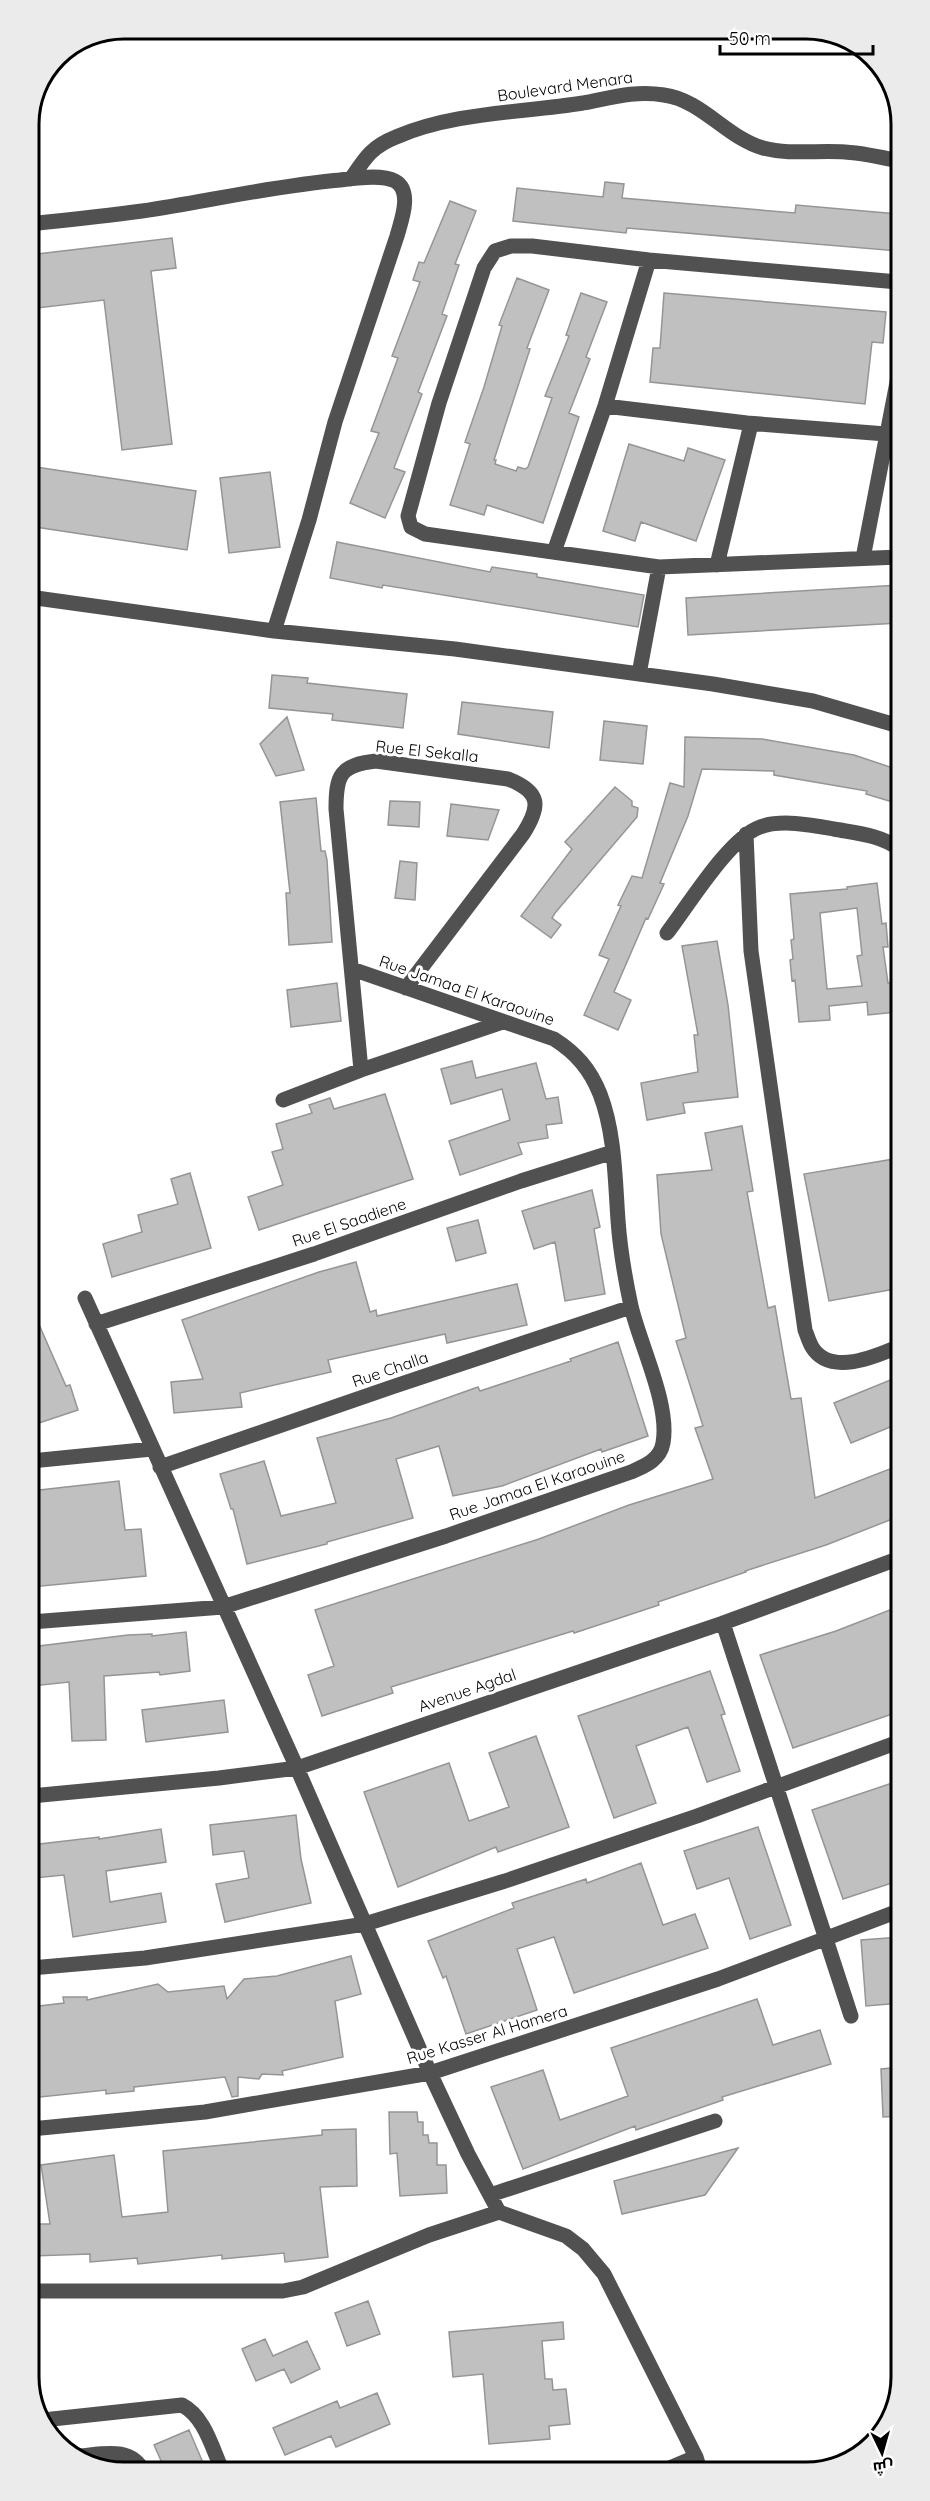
<svg xmlns="http://www.w3.org/2000/svg" width="930" height="2501" viewBox="0 0 930 2501" font-family="Quicksand,Cairo,sans-serif">
<style>
.building{fill:#c0c0c0;stroke:#959595;stroke-width:1.5;fill-rule:evenodd}
.lines{fill:none;stroke-linecap:round;stroke-linejoin:round}
.minor{stroke:#515151;stroke-width:15}
.labels{text-anchor:middle;dominant-baseline:central;stroke-width:6;stroke-linejoin:round;paint-order:stroke}
.street-label{font-size:16px;fill:#000;stroke:#fff}
.rim{fill:none;stroke:#000;stroke-width:3}
</style>
<rect width="100%" height="100%" fill="#fff"/>
<path class="building" d="M 605,182 L 624,184 L 622,198 L 795,213 L 796,205 L 898,214 L 898,251 L 627,228 L 626,233 L 513,221 L 517,188 L 603,197 Z
M 450,201 L 476,211 L 455,264 L 459,265 L 442,314 L 447,316 L 418,392 L 422,394 L 394,468 L 405,472 L 385,518 L 350,503 L 379,433 L 371,431 L 398,358 L 392,356 L 420,282 L 413,280 L 419,262 L 424,263 Z
M 172,238 L 176,268 L 151,271 L 172,444 L 122,450 L 104,300 L 29,309 L 29,255 Z
M 517,278 L 549,290 L 527,348 L 530,349 L 494,460 L 496,460 L 495,464 L 516,471 L 518,467 L 525,469 L 528,467 L 552,398 L 545,396 L 569,336 L 566,335 L 581,293 L 607,302 L 586,357 L 590,359 L 569,413 L 579,417 L 543,523 L 487,505 L 484,515 L 450,505 L 470,444 L 465,442 L 484,387 L 502,326 L 499,325 Z
M 664,293 L 886,312 L 883,343 L 872,342 L 865,404 L 650,382 L 653,348 L 660,348 Z
M 629,444 L 684,461 L 688,448 L 725,460 L 696,541 L 641,522 L 635,541 L 603,531 Z
M 29,466 L 196,491 L 187,550 L 29,526 Z
M 270,472 L 280,547 L 229,553 L 220,478 Z
M 337,542 L 490,572 L 492,567 L 537,574 L 537,577 L 644,595 L 638,627 L 383,585 L 382,588 L 330,578 Z
M 899,585 L 899,623 L 688,635 L 686,598 Z
M 272,675 L 308,678 L 307,683 L 407,694 L 403,728 L 332,720 L 333,714 L 269,708 Z
M 462,702 L 553,712 L 549,748 L 458,734 Z
M 287,717 L 304,770 L 276,776 L 260,744 Z
M 604,721 L 647,726 L 643,764 L 600,760 Z
M 685,737 L 762,739 L 854,755 L 899,770 L 899,804 L 866,794 L 867,791 L 774,775 L 774,771 L 702,769 L 688,816 L 660,883 L 664,884 L 648,919 L 646,918 L 614,992 L 631,1000 L 618,1030 L 584,1015 L 609,959 L 599,955 L 621,906 L 618,905 L 632,876 L 642,878 L 670,783 L 684,787 Z
M 615,787 L 632,801 L 632,806 L 638,808 L 637,817 L 555,913 L 552,918 L 561,925 L 551,938 L 521,916 L 572,849 L 565,842 Z
M 316,798 L 321,851 L 325,851 L 327,860 L 332,942 L 289,945 L 286,893 L 290,893 L 280,802 Z
M 390,801 L 420,802 L 419,827 L 388,825 Z
M 451,804 L 499,810 L 488,840 L 447,836 Z
M 400,861 L 417,863 L 415,900 L 395,898 Z
M 877,883 L 882,924 L 886,923 L 888,947 L 883,947 L 888,983 L 894,983 L 896,1012 L 868,1015 L 867,1002 L 829,1006 L 830,1020 L 799,1022 L 795,980 L 792,981 L 790,960 L 793,959 L 791,940 L 794,939 L 790,894 L 847,889 L 847,887 ZM 857,908 L 862,955 L 857,956 L 862,986 L 827,989 L 820,913 Z
M 717,941 L 728,1005 L 738,1097 L 683,1103 L 685,1113 L 647,1120 L 641,1083 L 698,1072 L 694,1035 L 698,1035 L 682,946 Z
M 337,983 L 341,1021 L 291,1027 L 287,990 Z
M 472,1061 L 476,1078 L 536,1063 L 546,1099 L 558,1097 L 562,1123 L 546,1125 L 548,1138 L 518,1143 L 522,1154 L 460,1175 L 449,1141 L 510,1120 L 502,1089 L 451,1104 L 441,1069 Z
M 385,1094 L 413,1179 L 259,1230 L 248,1197 L 283,1185 L 272,1152 L 283,1149 L 276,1124 L 312,1113 L 309,1105 L 330,1098 L 334,1109 Z
M 742,1126 L 753,1191 L 747,1192 L 768,1308 L 775,1306 L 791,1399 L 801,1398 L 815,1498 L 900,1465 L 900,1516 L 826,1545 L 745,1571 L 746,1572 L 658,1602 L 659,1605 L 574,1633 L 573,1631 L 391,1687 L 393,1693 L 322,1716 L 308,1675 L 334,1666 L 315,1610 L 539,1539 L 629,1505 L 713,1479 L 695,1428 L 703,1426 L 676,1341 L 686,1338 L 661,1234 L 657,1175 L 712,1170 L 705,1133 Z
M 900,1158 L 900,1288 L 829,1301 L 804,1174 Z
M 190,1173 L 211,1248 L 112,1277 L 103,1244 L 142,1232 L 138,1215 L 178,1204 L 171,1179 Z
M 592,1190 L 600,1227 L 594,1229 L 605,1294 L 565,1301 L 555,1242 L 534,1249 L 522,1211 Z
M 478,1220 L 486,1253 L 456,1261 L 447,1228 Z
M 356,1262 L 370,1312 L 376,1310 L 377,1316 L 517,1284 L 527,1325 L 447,1343 L 445,1334 L 328,1360 L 331,1372 L 240,1393 L 242,1407 L 174,1413 L 171,1382 L 203,1379 L 182,1320 L 319,1272 Z
M 30,1304 L 66,1386 L 70,1385 L 78,1410 L 30,1426 Z
M 618,1342 L 648,1436 L 602,1452 L 601,1449 L 502,1486 L 453,1496 L 439,1446 L 396,1459 L 413,1518 L 327,1542 L 327,1544 L 247,1564 L 233,1509 L 231,1509 L 220,1474 L 264,1461 L 281,1516 L 336,1503 L 317,1438 L 391,1418 L 478,1387 L 480,1391 L 571,1361 L 570,1359 Z
M 900,1376 L 900,1423 L 851,1443 L 834,1403 Z
M 119,1481 L 125,1530 L 141,1529 L 146,1576 L 31,1587 L 31,1491 Z
M 900,1606 L 901,1711 L 793,1748 L 760,1655 L 836,1631 Z
M 186,1632 L 190,1671 L 160,1675 L 159,1672 L 104,1676 L 106,1740 L 72,1741 L 69,1682 L 32,1686 L 31,1647 L 128,1635 L 152,1634 L 152,1636 Z
M 710,1671 L 725,1714 L 721,1715 L 740,1771 L 707,1782 L 688,1727 L 636,1746 L 656,1803 L 614,1818 L 578,1716 Z
M 224,1700 L 228,1732 L 146,1742 L 142,1710 Z
M 536,1736 L 569,1827 L 498,1852 L 496,1847 L 398,1887 L 364,1792 L 449,1763 L 469,1821 L 509,1807 L 489,1753 Z
M 901,1780 L 901,1880 L 843,1899 L 812,1810 Z
M 296,1815 L 301,1859 L 311,1903 L 225,1922 L 216,1884 L 249,1878 L 244,1851 L 213,1855 L 210,1825 Z
M 758,1827 L 791,1925 L 750,1939 L 729,1878 L 697,1889 L 684,1851 Z
M 161,1829 L 166,1862 L 106,1871 L 110,1902 L 161,1893 L 166,1922 L 73,1937 L 64,1875 L 34,1878 L 31,1845 L 99,1837 L 99,1839 Z
M 641,1863 L 663,1925 L 695,1914 L 708,1948 L 574,1993 L 554,1937 L 517,1949 L 537,2010 L 466,2034 L 446,1976 L 443,1978 L 428,1941 L 514,1908 L 512,1903 L 586,1879 L 587,1883 Z
M 901,1937 L 901,2003 L 866,2006 L 861,1940 Z
M 351,1956 L 361,1994 L 335,2001 L 343,2057 L 282,2071 L 283,2075 L 262,2074 L 259,2079 L 238,2077 L 238,2096 L 232,2097 L 225,2077 L 134,2087 L 134,2091 L 106,2094 L 106,2090 L 31,2098 L 31,2007 L 64,2003 L 63,1997 L 87,1997 L 87,2000 L 158,1984 L 168,1992 L 224,1986 L 227,1999 L 244,1979 L 277,1976 Z
M 757,1999 L 773,2045 L 820,2030 L 831,2064 L 722,2097 L 723,2100 L 636,2130 L 635,2126 L 523,2169 L 491,2087 L 543,2070 L 560,2120 L 628,2096 L 611,2048 Z
M 901,2067 L 901,2116 L 883,2117 L 881,2069 Z
M 389,2112 L 417,2112 L 418,2122 L 423,2122 L 423,2135 L 428,2135 L 429,2143 L 437,2143 L 437,2165 L 446,2165 L 447,2193 L 400,2196 L 397,2153 L 390,2154 Z
M 356,2129 L 357,2186 L 320,2187 L 328,2257 L 285,2262 L 284,2253 L 222,2259 L 222,2255 L 138,2264 L 137,2258 L 90,2262 L 90,2254 L 32,2256 L 32,2224 L 50,2224 L 41,2165 L 114,2155 L 122,2217 L 168,2212 L 163,2151 L 322,2135 L 322,2130 Z
M 738,2148 L 705,2195 L 622,2214 L 614,2181 Z
M 368,2301 L 380,2334 L 347,2346 L 335,2313 Z
M 563,2322 L 564,2339 L 542,2341 L 545,2379 L 552,2379 L 553,2390 L 566,2389 L 570,2424 L 549,2426 L 550,2439 L 489,2444 L 483,2374 L 453,2377 L 449,2332 Z
M 265,2339 L 273,2356 L 307,2341 L 320,2369 L 291,2383 L 284,2369 L 256,2381 L 242,2349 Z
M 377,2393 L 390,2424 L 336,2447 L 331,2436 L 285,2455 L 273,2428 L 337,2401 L 340,2408 Z
M 189,2430 L 207,2472 L 166,2472 L 154,2445 Z"/>
<g class="lines">
<path class="minor" d="M 351,179 C 365,158 371,147 396,137 C 454,112 521,113 583,103 C 610,98 635,90 664,95 C 702,100 727,138 763,148 C 790,155 817,150 845,152 C 862,153 881,157 898,161
M 29,224 C 67,220 105,216 142,211 C 208,201 273,186 340,180 C 354,178 382,174 395,181 C 413,191 401,221 397,236 L 335,422 L 309,520 L 274,631
M 898,282 L 649,260 L 532,246 L 511,246 L 495,251 L 484,268 L 439,403 L 408,516 L 411,527 L 425,534 L 659,567 L 899,557
M 605,406 L 747,423 L 886,434
M 554,552 L 605,406 L 649,260
M 863,558 L 899,372
M 717,565 L 751,424
M 29,597 L 274,631 L 455,649 L 713,684 L 813,701 L 899,726
M 639,674 L 659,567
M 746,834 L 751,951 L 805,1330 C 807,1335 809,1342 812,1347 C 830,1377 877,1356 900,1346
M 667,933 C 688,906 729,838 760,827 C 781,819 812,825 834,829 C 855,833 881,835 899,849
M 361,1070 L 336,809 C 336,775 340,765 376,761 L 508,779 C 541,792 541,806 523,834 L 406,988
M 283,1100 L 361,1070 L 503,1022
M 85,1298 L 297,1768 L 430,2073 L 468,2154 L 499,2212
M 96,1324 L 314,1254 L 521,1181 L 613,1152
M 31,1461 L 152,1449
M 160,1467 L 392,1387 L 631,1307
M 31,1622 L 223,1607 L 446,1536 L 631,1472 C 645,1466 660,1460 663,1443 C 670,1404 640,1345 631,1306 C 625,1278 620,1249 618,1220 C 615,1179 615,1133 600,1094 C 590,1069 576,1053 554,1039 L 352,969
M 723,1623 L 851,2016
M 31,1796 L 219,1778 L 297,1768 L 723,1623 L 900,1558
M 31,1968 L 145,1958 L 365,1924 L 505,1881 L 697,1816 L 901,1741
M 31,2129 L 205,2112 L 430,2073 L 718,1979 L 901,1910
M 490,2195 L 715,2121
M 32,2291 L 283,2291 L 303,2287 L 429,2235 L 499,2212 L 566,2236 L 583,2249 L 604,2274 L 696,2457 L 700,2470
M 43,2420 L 182,2405 C 205,2417 212,2448 223,2472
M 79,2456 C 103,2454 131,2446 144,2472
M 665,2470 L 696,2457"/>
</g>
<g class="labels">
<g class="street-label">
<text transform="translate(565 86) rotate(-8)">Boulevard Menara</text>
<text transform="translate(427 751) rotate(6)">Rue El Sekalla</text>
<text transform="translate(467 990) rotate(19)">Rue Jamaa El Karaouine</text>
<text transform="translate(349 1222) rotate(-19)">Rue El Saadiene</text>
<text transform="translate(390 1369) rotate(-19)">Rue Challa</text>
<text transform="translate(537 1485) rotate(-19)">Rue Jamaa El Karaouine</text>
<text transform="translate(467 1690) rotate(-19)">Avenue Agdal</text>
<text transform="translate(487 2034) rotate(-17)">Rue Kasser Al Hamera</text>
</g>
</g>
<path d="M0 0H930V2501H0ZM124 39H806A85 85 0 0 1 891 124V2377A85 85 0 0 1 806 2462H124A85 85 0 0 1 39 2377V124A85 85 0 0 1 124 39Z" fill="#ebebeb" fill-rule="evenodd"/>
<path class="rim" d="M124 39H806A85 85 0 0 1 891 124V2377A85 85 0 0 1 806 2462H124A85 85 0 0 1 39 2377V124A85 85 0 0 1 124 39Z"/>
<g transform="translate(882 2453) rotate(175)" stroke="#ffffff" stroke-width="4.5" paint-order="stroke">
<path d="M0-4.5L10 22L0 15L-10 22Z" fill="#000000"/>
<text y="-9" font-size="16" font-weight="bold" text-anchor="middle" fill="#000000">ش</text>
</g>
<path d="M720 45v9h153v-9" fill="none" stroke="#000000" stroke-width="3"/>
<text x="729" y="45" font-size="18" fill="#000000" stroke="#ffffff" stroke-width="4.5" paint-order="stroke">50 m</text>
</svg>
